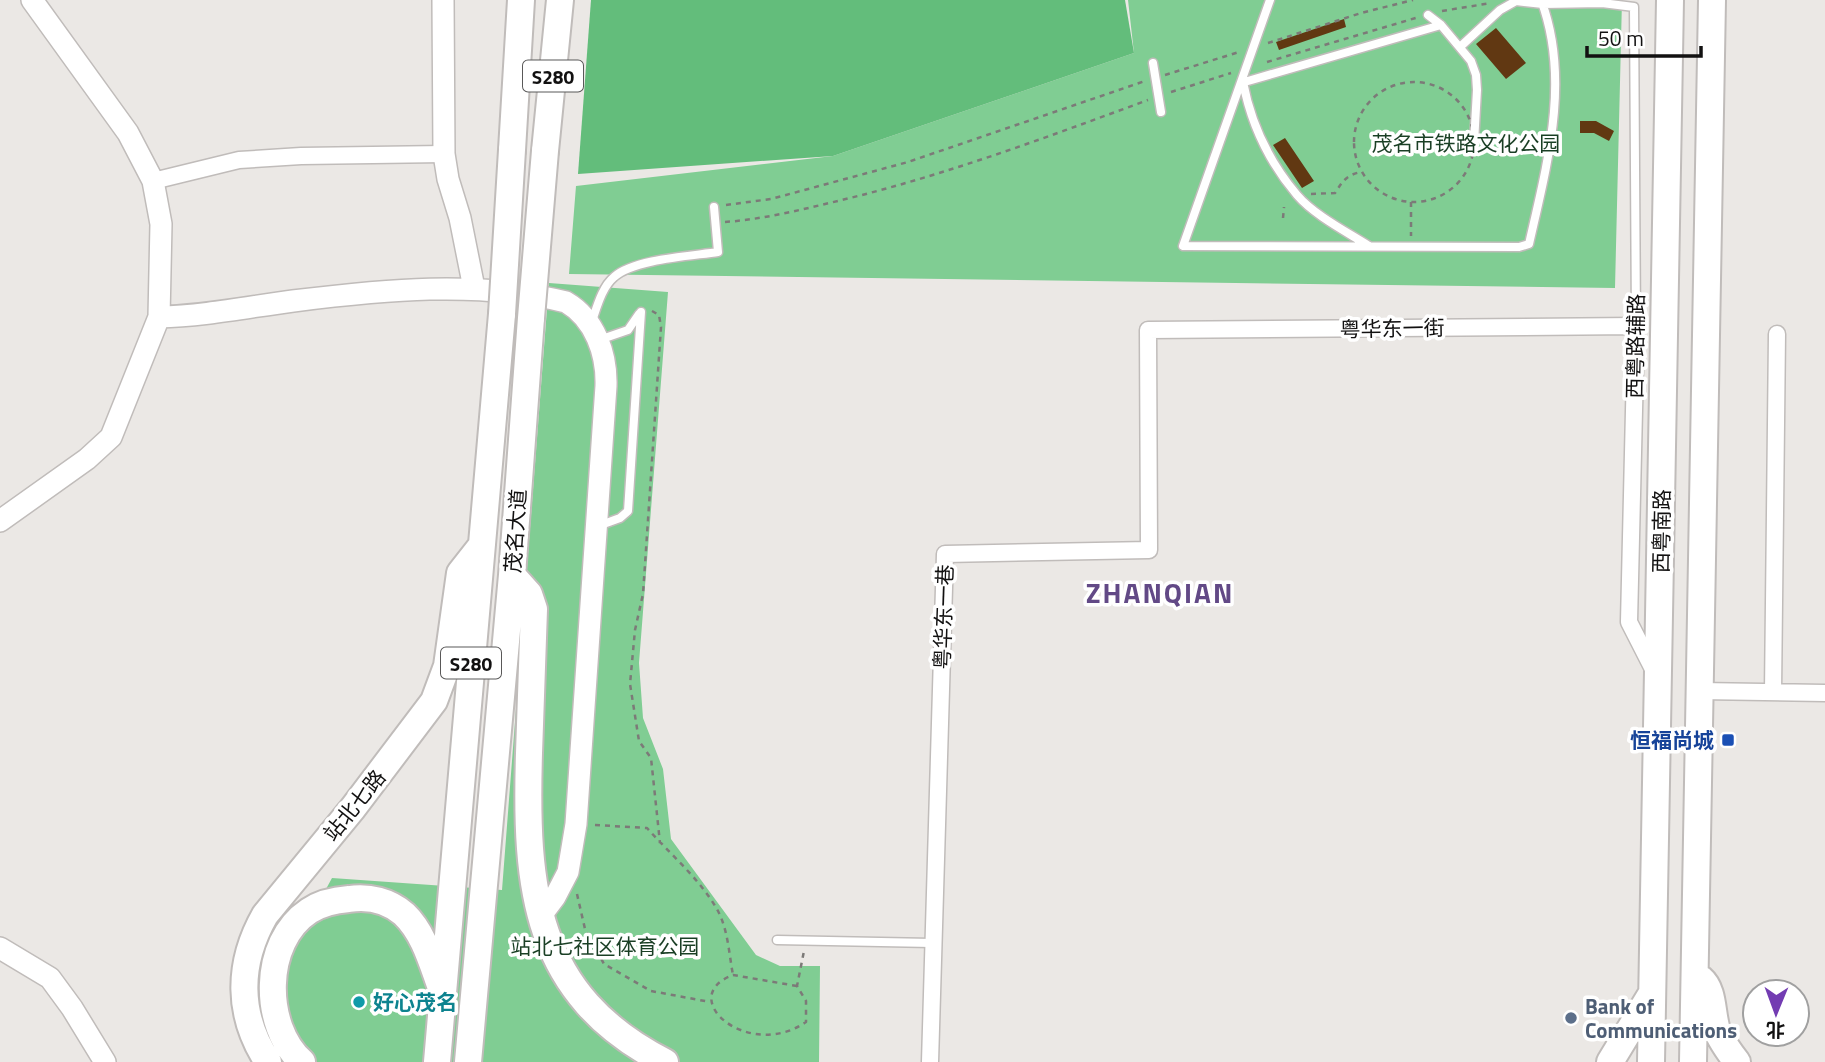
<svg xmlns="http://www.w3.org/2000/svg" width="1825" height="1062" viewBox="0 0 1825 1062" font-family="'Titillium Web','Noto Sans SC',sans-serif">
<style>
.green{fill:#80cd93}
.forest{fill:#63bd7b}
.building{fill:#613812}
.lines{fill:none;stroke-linecap:round;stroke-linejoin:round}
.service-casing{stroke:#c0bcba;stroke-width:11}
.minor-casing{stroke:#c0bcba;stroke-width:19}
.tertiary-casing{stroke:#c0bcba;stroke-width:24}
.primary-casing{stroke:#c0bcba;stroke-width:30}
.path{stroke:#7c7a78;stroke-width:2.5;stroke-dasharray:5 5;stroke-linecap:butt}
.service{stroke:#fff;stroke-width:8}
.minor{stroke:#fff;stroke-width:16}
.tertiary{stroke:#fff;stroke-width:21}
.primary{stroke:#fff;stroke-width:26}
.primary-bridge-casing{stroke:#c0bcba;stroke-width:30;stroke-linecap:butt}
.primary-bridge{stroke:#fff;stroke-width:26}
.transit-dot{fill:#1a4fb4;stroke:#fff;stroke-width:2.5}
.culture-dot{fill:#0f9aa8;stroke:#fff;stroke-width:2.5}
.service-dot{fill:#5c6f8a;stroke:#fff;stroke-width:2.5}
.labels{text-anchor:middle;dominant-baseline:central;stroke-width:7;stroke-linejoin:round;paint-order:stroke}
.shield{fill:#fff;stroke:#595858;stroke-width:2}
.shield-label{font-size:19px;font-weight:bold;fill:#121111}
.park-label{font-size:21px;fill:#1a3f25;stroke:#fff}
.street-label{font-size:21px;fill:#121111;stroke:#fff}
.transit-label{font-size:21px;font-weight:bold;fill:#164399;stroke:#fff;text-anchor:end}
.culture-label{font-size:21px;font-weight:bold;fill:#0d838f;stroke:#fff;text-anchor:start}
.service-label{font-size:21px;font-weight:bold;fill:#4e5e75;stroke:#fff;text-anchor:start}
.district-label{font-size:28px;font-weight:bold;letter-spacing:2px;fill:#624986;stroke:#fff}
</style>
<rect width="100%" height="100%" fill="#ebe8e5"/>
<path class="green" d="M 1128,0 L 1622,0 L 1615,288 L 569,274 L 576,186 L 833,156 L 1134,53 Z
M 549,283 L 668,292 L 639,663 L 643,718 L 663,769 L 671,839 L 756,955 L 780,966 L 820,966 L 819,1062 L 314,1062 L 287,1033 L 283,979 L 295,946 L 332,878 L 502,890 Z"/>
<path class="forest" d="M 591,0 L 1125,0 L 1134,53 L 833,156 L 578,174 Z"/>
<path class="building" d="M 1344,19 L 1346,27 L 1279,50 L 1276,42 Z
M 1496,28 L 1526,63 L 1506,79 L 1476,44 Z
M 1580,121 L 1596,121 L 1614,131 L 1609,141 L 1594,133 L 1580,133 Z
M 1285,138 L 1314,181 L 1302,188 L 1273,145 Z"/>
<g class="lines">
<defs>
<path id="service" d="M 1270,0 L 1183,246 L 1519,247 L 1529,244 C 1547,165 1571,79 1541,0
M 1602,0 L 1602,3 L 1634,7 L 1636,326
M 1428,15 L 1441,25 L 1471,61 L 1476,75 L 1477,90 L 1474,143
M 1460,47 L 1500,10 L 1516,1 L 1543,4 L 1602,3
M 1153,63 L 1161,112
M 1243,82 C 1251,124 1270,163 1297,195 C 1314,215 1347,232 1369,246
M 1241,83 L 1441,25
M 592,321 C 597,307 602,287 614,277 C 634,259 692,256 718,252 L 714,207
M 599,340 L 628,330 L 639,314
M 598,526 L 620,518 L 628,511 L 641,312
M 777,940 L 932,943"/>
<path id="minor" d="M 153,181 L 239,160 L 301,156 L 444,154
M 1700,691 L 1825,693
M 1773,692 L 1777,334
M 930,1062 L 945,554 L 1149,550 L 1148,330 L 1636,326 L 1629,622 L 1654,671"/>
<path id="tertiary" d="M 443,0 L 444,154 L 448,179 L 460,218 L 474,288
M 159,317 C 204,316 248,307 293,301 C 382,290 477,280 566,302 C 595,319 607,354 606,386 L 576,824 L 568,872 L 555,897 L 540,917
M 0,521 L 87,459 L 111,437 L 159,317 L 161,224 L 153,181 L 128,133 L 32,0
M 0,948 L 50,978 L 72,1008 L 105,1062"/>
<path id="primary" d="M 512,150 L 521,0
M 545,151 L 560,0
M 512,575 L 529,594 L 534,609 C 532,657 531,705 529,753 C 525,887 533,995 665,1062
M 1701,979 C 1715,991 1711,1016 1718,1033 C 1723,1043 1730,1053 1737,1062
M 268,1062 C 237,1015 237,964 265,915 L 353,808 L 434,701 L 447,666 L 460,573 L 482,545
M 302,1062 C 262,1026 262,942 309,911 C 321,903 335,900 349,899 C 369,896 389,901 404,914 C 423,932 431,960 440,985
M 437,1062 L 502,314
M 468,1062 L 512,575 L 531,318
M 1610,1062 L 1652,993
M 1651,1062 L 1670,0
M 1693,1062 L 1712,0"/>
</defs>
<use href="#service" class="service-casing"/>
<use href="#minor" class="minor-casing"/>
<use href="#tertiary" class="tertiary-casing"/>
<use href="#primary" class="primary-casing"/>
<path class="path" d="M 1442,11 L 1491,3
M 1268,43 L 1361,13 L 1413,0
M 1267,62 L 1419,17
M 1165,75 L 1239,52
M1354 142a60 60 0 1 1 120 0a60 60 0 1 1-120 0Z
M 1171,92 L 1231,73
M 1311,194 L 1335,193 C 1343,181 1346,175 1361,172
M 1411,202 L 1411,236
M 726,205 L 771,199 L 908,162 L 1145,81
M 1283,218 L 1284,207
M 725,222 C 767,219 808,208 850,198 C 951,173 1050,136 1148,100
M 652,311 L 659,315 L 661,327 L 643,594 L 635,630 L 630,684 L 639,741 L 651,758 L 660,843
M 595,825 L 647,828 C 670,854 701,880 718,911 C 728,930 729,954 733,975
M 577,894 L 585,929 L 604,964 L 651,991 L 710,1002
M 797,986 L 733,975 C 674,997 748,1062 806,1022 L 806,1001 L 797,986 L 804,951"/>
<use href="#service" class="service"/>
<use href="#minor" class="minor"/>
<use href="#tertiary" class="tertiary"/>
<use href="#primary" class="primary"/>
<defs>
<path id="primary-bridge" d="M 502,314 L 512,150
M 531,318 L 545,151"/>
</defs>
<use href="#primary-bridge" class="primary-bridge-casing"/>
<use href="#primary-bridge" class="primary-bridge"/>
</g>
<rect class="transit-dot" x="1721" y="733" width="14" height="14" rx="3.5"/>
<circle class="culture-dot" cx="359" cy="1002" r="7"/>
<circle class="service-dot" cx="1571" cy="1018" r="7"/>
<g class="labels">
<g class="shield">
<rect x="523" y="60.5" width="60" height="31" rx="5"/>
<rect x="441" y="647.5" width="60" height="31" rx="5"/>
</g>
<g class="shield-label">
<text x="553" y="76">S280</text>
<text x="471" y="663">S280</text>
</g>
<g class="park-label">
<text x="1466" y="143">茂名市铁路文化公园</text>
<text x="605" y="946">站北七社区体育公园</text>
</g>
<g class="street-label">
<text transform="translate(1392 328) rotate(-1)">粤华东一街</text>
<text transform="translate(1635 346) rotate(-89)">西粤路辅路</text>
<text transform="translate(515 531) rotate(-86)">茂名大道</text>
<text transform="translate(1661 531) rotate(-89)">西粤南路</text>
<text transform="translate(943 617) rotate(-88)">粤华东一巷</text>
<text transform="translate(354 805) rotate(-51)">站北七路</text>
</g>
<g class="transit-label">
<text x="1714" y="740">恒福尚城</text>
</g>
<g class="culture-label">
<text x="373" y="1002">好心茂名</text>
</g>
<g class="service-label">
<text x="1585" y="1006">Bank of<tspan x="1585" dy="24">Communications</tspan></text>
</g>
<g class="district-label">
<text x="1160" y="592">ZHANQIAN</text>
</g>
</g>
<g transform="translate(1776 1013) rotate(181)"><circle r="33" fill="#ffffff" stroke="#a0a0a0" stroke-width="2"/>
<path d="M0-5L12 26L0 18L-12 26Z" fill="#733cb2"/>
<text y="-10" font-size="19" font-weight="bold" text-anchor="middle" fill="#121111">北</text>
</g>
<path d="M1587 46v10h114v-10" fill="none" stroke="#121111" stroke-width="3.5"/>
<text x="1598" y="46" font-size="21" fill="#121111" stroke="#ffffff" stroke-width="5" paint-order="stroke">50 m</text>
</svg>
